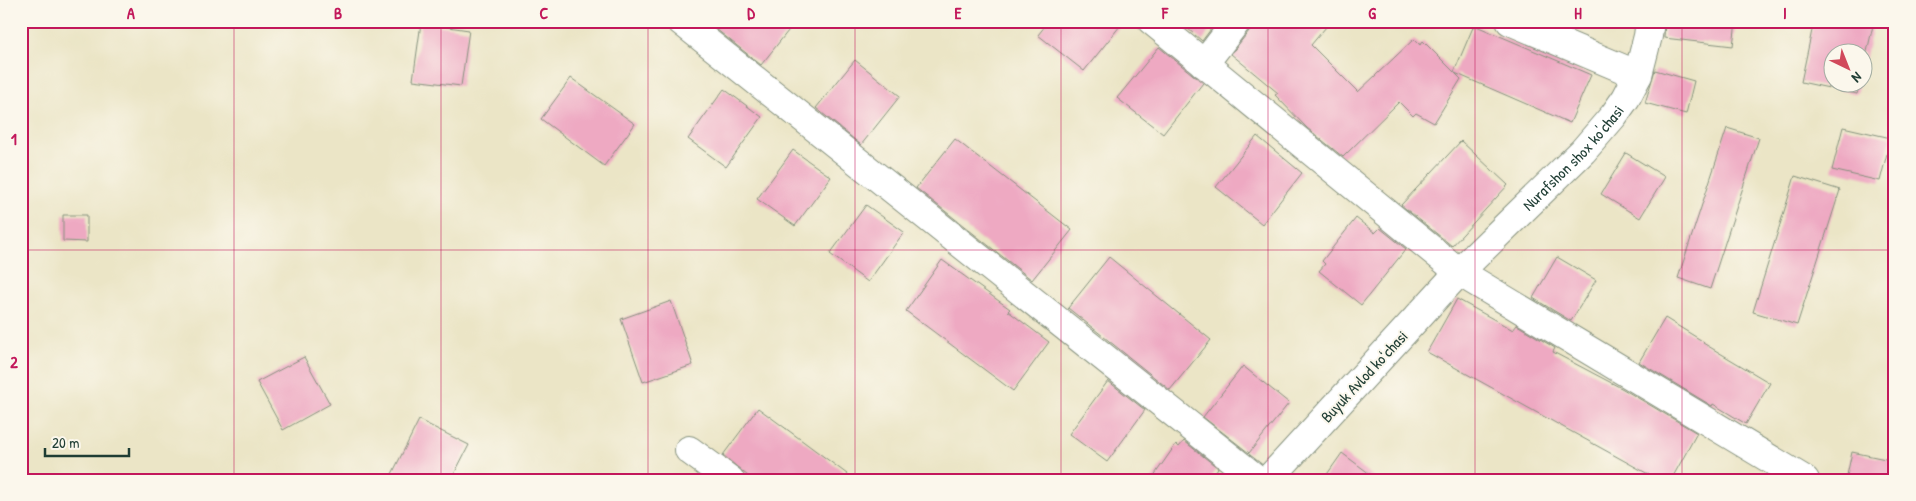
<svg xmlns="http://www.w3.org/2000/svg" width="1916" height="501" viewBox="0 0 1916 501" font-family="'Patrick Hand',sans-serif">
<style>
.building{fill:#eea9c2}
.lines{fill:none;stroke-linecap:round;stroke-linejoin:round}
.minor-casing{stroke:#85917d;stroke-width:30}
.minor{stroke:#fff;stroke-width:28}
.grid{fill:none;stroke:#c2185b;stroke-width:1;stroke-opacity:0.55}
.labels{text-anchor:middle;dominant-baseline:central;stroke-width:4;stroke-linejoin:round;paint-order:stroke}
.street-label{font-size:16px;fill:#1f3d34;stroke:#fbf7ec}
.neatline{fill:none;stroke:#c2185b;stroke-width:2}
.grid-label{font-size:16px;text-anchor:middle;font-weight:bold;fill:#c2185b}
</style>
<rect width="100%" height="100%" fill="#fbf7ec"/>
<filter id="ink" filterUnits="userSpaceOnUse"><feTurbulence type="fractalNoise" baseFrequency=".02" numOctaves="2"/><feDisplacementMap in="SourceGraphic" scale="10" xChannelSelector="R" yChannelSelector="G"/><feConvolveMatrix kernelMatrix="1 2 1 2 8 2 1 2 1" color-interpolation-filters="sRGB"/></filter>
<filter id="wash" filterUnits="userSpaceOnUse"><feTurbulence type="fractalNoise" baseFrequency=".0096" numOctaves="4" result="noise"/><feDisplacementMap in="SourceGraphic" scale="20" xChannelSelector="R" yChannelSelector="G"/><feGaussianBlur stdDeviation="1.12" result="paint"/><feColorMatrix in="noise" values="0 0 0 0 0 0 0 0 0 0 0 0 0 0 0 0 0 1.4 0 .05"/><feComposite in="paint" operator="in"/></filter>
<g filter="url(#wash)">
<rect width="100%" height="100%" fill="#ebe5c6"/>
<g id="blocks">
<path class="building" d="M 706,21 L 796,21 L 761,65 Z
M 1049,21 L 1124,21 L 1084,71 L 1038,35 Z
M 1179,21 L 1217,21 L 1202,41 Z
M 1252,21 L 1331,21 L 1311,45 L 1358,92 L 1414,39 L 1420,45 L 1423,41 L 1454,72 L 1474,25 L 1591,75 L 1570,123 L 1455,73 L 1461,79 L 1434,123 L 1416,113 L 1413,116 L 1399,102 L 1343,157 L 1307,128 L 1275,95 L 1278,93 L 1231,54 L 1249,31 Z
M 1665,21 L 1736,21 L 1733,46 L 1664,38 Z
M 1814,21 L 1874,21 L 1864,65 L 1864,52 L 1834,52 L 1834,82 L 1860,82 L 1857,94 L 1801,82 Z
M 421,23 L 469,30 L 461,86 L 413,80 Z
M 1159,47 L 1203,83 L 1163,134 L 1117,98 Z
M 855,60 L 900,96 L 861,145 L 816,108 Z
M 1655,70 L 1694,81 L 1686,114 L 1645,103 Z
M 571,78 L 635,124 L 604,166 L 541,119 Z
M 724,89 L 762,117 L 726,167 L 688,139 Z
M 1843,127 L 1891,138 L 1880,181 L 1832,170 Z
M 1727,128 L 1759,138 L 1710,289 L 1678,278 Z
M 1257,136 L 1302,173 L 1262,224 L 1216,187 Z
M 955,139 L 1072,230 L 1032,280 L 916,188 Z
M 1461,141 L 1508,185 L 1452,246 L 1401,205 Z
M 793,150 L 831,177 L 795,226 L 757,199 Z
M 1626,153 L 1665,177 L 1640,218 L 1601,194 Z
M 1795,176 L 1840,190 L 1797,325 L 1753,312 Z
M 866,205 L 904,232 L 868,282 L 830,254 Z
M 63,215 L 87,215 L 87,242 L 63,241 Z
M 1356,218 L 1375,233 L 1380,228 L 1406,249 L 1361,305 L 1319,271 L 1325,264 L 1322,261 Z
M 1109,257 L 1211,340 L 1170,390 L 1068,308 Z
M 1557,257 L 1596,280 L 1571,321 L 1533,298 Z
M 942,260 L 1010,309 L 1008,311 L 1049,342 L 1013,391 L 906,311 Z
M 1457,299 L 1513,330 L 1517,325 L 1555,348 L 1553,352 L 1623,389 L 1697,433 L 1671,480 L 1659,480 L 1427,352 Z
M 671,301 L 693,365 L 643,382 L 621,319 Z
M 1665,318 L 1704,342 L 1703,343 L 1770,383 L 1746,424 L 1713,404 L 1712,406 L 1639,362 Z
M 304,357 L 330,404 L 283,430 L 257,382 Z
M 1243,366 L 1289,403 L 1249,453 L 1203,417 Z
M 1108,381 L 1145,410 L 1107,462 L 1069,434 Z
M 758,408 L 796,436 L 855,480 L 753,480 L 743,472 L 723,455 Z
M 419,420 L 469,445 L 451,480 L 389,480 Z
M 1184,441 L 1218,468 L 1209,480 L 1151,480 L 1176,444 L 1179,447 Z
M 1852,452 L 1895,461 L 1895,480 L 1846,480 Z
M 1342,453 L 1378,480 L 1323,480 Z"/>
</g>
</g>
<g filter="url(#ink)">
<use href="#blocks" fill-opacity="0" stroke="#85917d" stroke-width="1"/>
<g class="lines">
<defs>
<g id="minor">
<path d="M 681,21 L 1258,480"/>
<path d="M 1152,21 L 1459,272 L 1805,480"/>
<path d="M 1510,21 L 1638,75"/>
<path d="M 1204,64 L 1237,21"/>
<path d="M 689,450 L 730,480"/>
<path id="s1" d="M 1268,480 L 1459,272 L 1583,151 L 1614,115 L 1626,98 L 1638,75 L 1648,36 L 1650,21"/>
</g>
</defs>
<use href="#minor" class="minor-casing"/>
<use href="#minor" class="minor"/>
</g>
</g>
<path class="grid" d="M 234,21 L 234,480M 441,21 L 441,480M 648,21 L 648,480M 855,21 L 855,480M 1061,21 L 1061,480M 1268,21 L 1268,480M 1475,21 L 1475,480M 1682,21 L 1682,480M 21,250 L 1895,250"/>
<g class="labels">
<g class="street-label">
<text stroke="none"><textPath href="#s1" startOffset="444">Nurafshon shox ko'chasi</textPath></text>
<text transform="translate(1364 376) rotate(-47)">Buyuk Avlod koʻchasi</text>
</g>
</g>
<rect width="1916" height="501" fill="none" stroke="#fbf7ec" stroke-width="55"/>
<g transform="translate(1848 68) rotate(137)"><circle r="24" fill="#fbf7ec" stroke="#a3ada2"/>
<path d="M0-4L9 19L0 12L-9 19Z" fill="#d1495b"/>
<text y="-8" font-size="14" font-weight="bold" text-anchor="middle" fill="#1f3d34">N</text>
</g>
<path d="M45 448v8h84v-8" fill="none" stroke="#1f3d34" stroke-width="2.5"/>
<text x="52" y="448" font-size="15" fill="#1f3d34" stroke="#fbf7ec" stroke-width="4" paint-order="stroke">20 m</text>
<rect x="28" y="28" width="1860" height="446" class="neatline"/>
<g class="grid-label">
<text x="131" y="19">A</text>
<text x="338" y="19">B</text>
<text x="544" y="19">C</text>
<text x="751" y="19">D</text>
<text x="958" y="19">E</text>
<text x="1165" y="19">F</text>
<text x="1372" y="19">G</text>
<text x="1578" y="19">H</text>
<text x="1785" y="19">I</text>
<text x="14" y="145">1</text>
<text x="14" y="368">2</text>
</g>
</svg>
